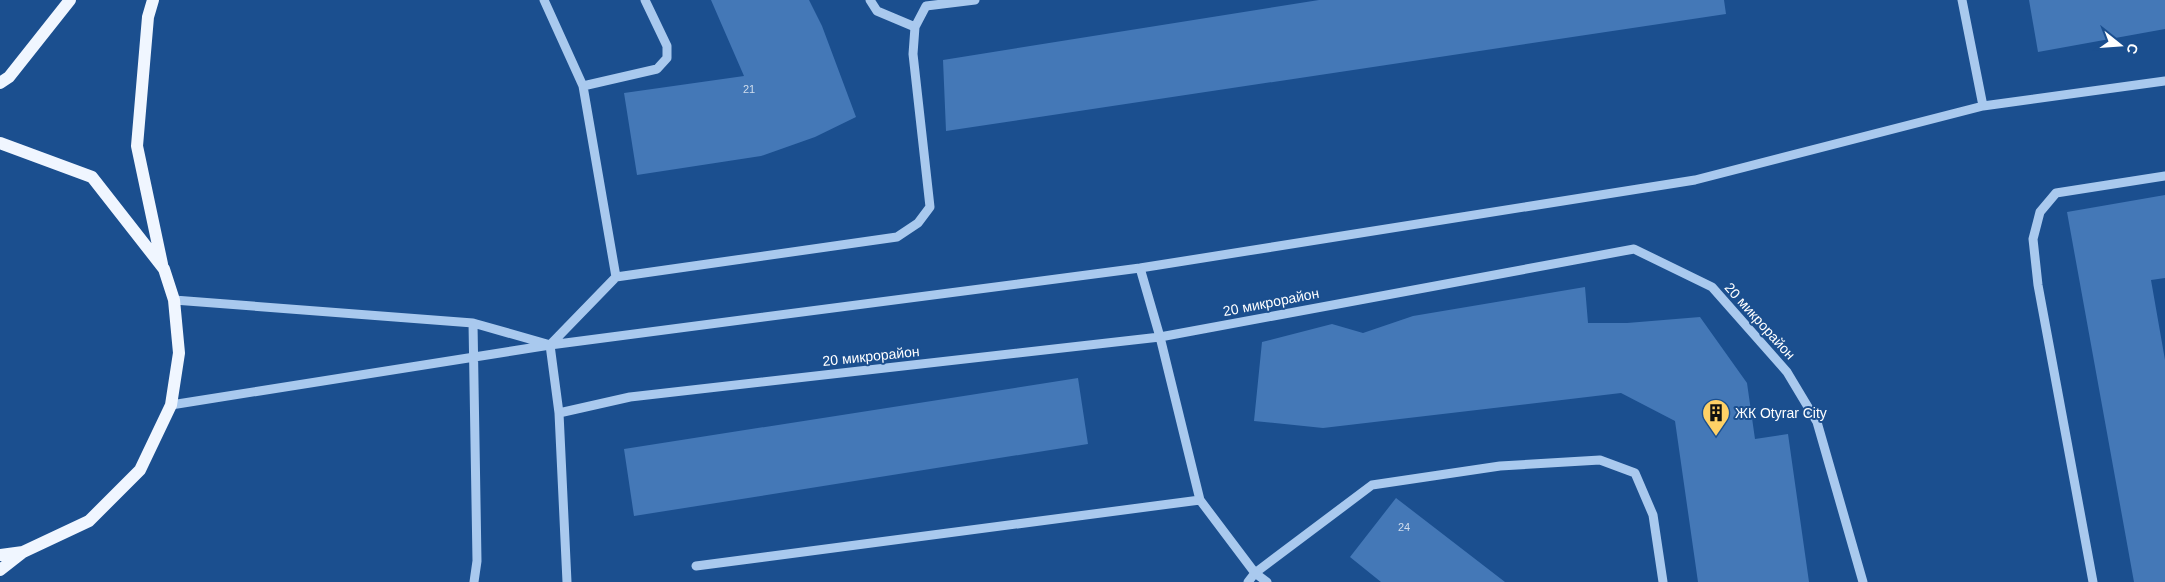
<svg xmlns="http://www.w3.org/2000/svg" width="2165" height="582" viewBox="0 0 2165 582" font-family="Helvetica,sans-serif">
<style>
.building{fill:#4478b7}
.lines{fill:none;stroke-linecap:round;stroke-linejoin:round}
.minor{stroke:#a9c9ee;stroke-width:9}
.major{stroke:#f0f6ff;stroke-width:12}
.labels{text-anchor:middle;dominant-baseline:central;stroke-width:4;stroke-linejoin:round;paint-order:stroke}
.number-label{font-size:11px;fill:#d0dded}
.street-label{font-size:14px;fill:#fff;stroke:#1b4f8f}
.poi-label{font-size:14px;fill:#fff;stroke:#1b4f8f;text-anchor:start}
</style>
<rect width="100%" height="100%" fill="#1b4f8f"/>
<path class="building" d="M 711,0 L 809,0 L 822,26 L 856,117 L 815,137 L 761,156 L 637,175 L 624,93 L 744,76 Z
M 1319,0 L 1724,0 L 1726,14 L 946,131 L 943,60 Z
M 2029,0 L 2165,0 L 2165,29 L 2038,52 Z
M 2165,195 L 2165,278 L 2151,280 L 2165,360 L 2165,582 L 2134,582 L 2067,212 Z
M 1585,287 L 1588,323 L 1627,323 L 1700,317 L 1747,383 L 1755,439 L 1788,434 L 1809,582 L 1698,582 L 1675,421 L 1621,393 L 1323,428 L 1254,421 L 1262,342 L 1332,324 L 1363,333 L 1413,316 Z
M 1078,378 L 1088,444 L 634,516 L 624,449 Z
M 1396,498 L 1505,582 L 1381,582 L 1350,557 Z"/>
<g class="lines">
<path class="minor" d="M 544,0 L 583,86 L 616,277
M 870,0 L 877,11 L 915,27
M 1962,0 L 1983,106
M 583,86 L 657,69 L 667,58 L 667,46 L 645,0
M 1140,268 L 1160,337 L 1200,500 L 1255,573 L 1267,582
M 174,300 L 473,323 L 547,344
M 473,323 L 477,561 L 474,582
M 550,345 L 559,413 L 630,397 L 1160,337 L 1634,249 L 1712,287 L 1787,372 L 1817,422 L 1863,582
M 550,345 L 616,277 L 897,237 L 918,223 L 930,207 L 913,54 L 915,27 L 926,6 L 975,0
M 171,405 L 550,345 L 1140,268 L 1695,180 L 1983,106 L 2165,81
M 559,413 L 567,582
M 696,566 L 1200,500
M 1248,582 L 1255,573 L 1372,485 L 1500,466 L 1600,460 L 1635,473 L 1653,515 L 1663,582
M 2093,582 L 2038,285 L 2033,239 L 2040,212 L 2056,193 L 2165,176"/>
<path class="major" d="M 153,0 L 148,17 L 137,146 L 162,264
M 0,83 L 9,77 L 70,0
M 0,143 L 92,177 L 164,269 L 174,300 L 179,353 L 171,405 L 140,470 L 89,521 L 23,552 L 0,555
M 0,570 L 23,552"/>
</g>
<defs>
<symbol id="building-pin" viewBox="-11 -11 22 30"><path d="M0 17L-7.5 6A9.5 9.5 0 1 1 7.5 6Z" fill="#ffd166" stroke="#1b4f8f"/><path d="M-4-6H4V6H1V3H-1V6H-4ZM-2.5-4.3h1.7v1.8h-1.7ZM.8-4.3h1.7v1.8H.8ZM-2.5-1h1.7V.8h-1.7ZM.8-1h1.7V.8H.8Z" fill="#111"/></symbol>
</defs>
<g fill-rule="evenodd">
<use href="#building-pin" x="1700" y="397" width="32" height="43"/>
</g>
<g class="labels">
<g class="number-label">
<text x="749" y="89">21</text>
<text x="1404" y="527">24</text>
</g>
<g class="street-label">
<text transform="translate(1271 302) rotate(-11)">20 микрорайон</text>
<text transform="translate(1760 321) rotate(48)">20 микрорайон</text>
<text transform="translate(871 356) rotate(-6)">20 микрорайон</text>
</g>
<g class="poi-label">
<text x="1735" y="413">ЖК Otyrar City</text>
</g>
</g>
<g transform="translate(2120 45) rotate(107)" stroke="#1b4f8f" stroke-width="4" paint-order="stroke">
<path d="M0-4L9 19L0 12L-9 19Z" fill="#ffffff"/>
<text y="-8" font-size="14" font-weight="bold" text-anchor="middle" fill="#ffffff">С</text>
</g>
</svg>
